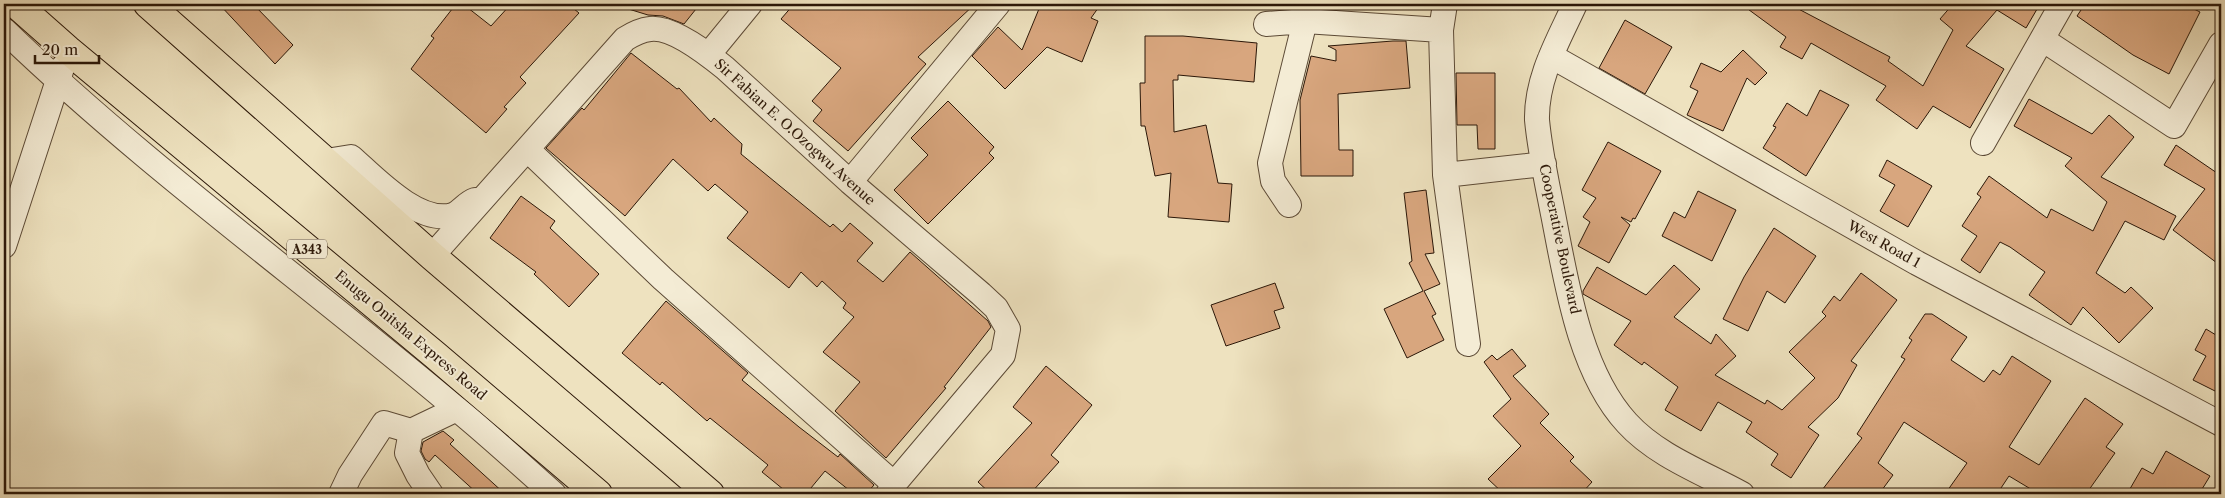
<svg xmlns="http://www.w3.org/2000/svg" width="2225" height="498" viewBox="0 0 2225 498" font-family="'Libre Caslon Text',serif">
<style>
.building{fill:#d8a67e;stroke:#2b1708}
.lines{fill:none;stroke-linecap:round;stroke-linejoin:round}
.street-casing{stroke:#5c4a36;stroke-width:26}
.highway-casing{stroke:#2b1708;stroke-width:30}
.street{stroke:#f4ecd5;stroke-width:24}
.highway{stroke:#eee2bf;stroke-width:28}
.labels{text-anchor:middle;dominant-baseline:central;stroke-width:4;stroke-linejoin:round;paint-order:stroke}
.shield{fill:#f4ecd5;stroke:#675746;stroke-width:1}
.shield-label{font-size:12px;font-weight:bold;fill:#2b1708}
.street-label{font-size:14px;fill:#2b1708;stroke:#f4ecd5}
</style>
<rect width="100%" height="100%" fill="#eee2bf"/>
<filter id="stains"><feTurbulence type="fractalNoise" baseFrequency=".004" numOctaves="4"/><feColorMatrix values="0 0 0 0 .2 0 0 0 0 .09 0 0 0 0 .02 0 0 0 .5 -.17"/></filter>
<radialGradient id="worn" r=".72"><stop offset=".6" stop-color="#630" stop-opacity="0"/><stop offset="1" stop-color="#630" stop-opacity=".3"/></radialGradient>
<path class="building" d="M 219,4 L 253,4 L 293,45 L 275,64 Z
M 456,4 L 463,4 L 491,26 L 511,4 L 568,4 L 579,13 L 520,77 L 526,83 L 504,107 L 507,109 L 486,133 L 411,69 L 434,38 L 431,36 Z
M 623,4 L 700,4 L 684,24 L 663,16 L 648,15 L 622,7 Z
M 794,4 L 975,4 L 918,57 L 926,64 L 848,151 L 813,121 L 822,110 L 812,101 L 841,68 L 781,19 Z
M 1041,4 L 1101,4 L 1091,18 L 1098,21 L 1082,62 L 1047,47 L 1005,89 L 972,56 L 998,27 L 1022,50 Z
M 1741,4 L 1789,4 L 1890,57 L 1888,61 L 1923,86 L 1953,30 L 1940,19 L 1953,4 L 2040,4 L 2026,28 L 1997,10 L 1966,46 L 2004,69 L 1970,128 L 1933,106 L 1917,129 L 1876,100 L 1886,86 L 1811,43 L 1802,59 L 1780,47 L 1786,37 Z
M 2085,4 L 2184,4 L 2200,12 L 2169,74 L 2133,55 L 2077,16 Z
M 1625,20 L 1672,47 L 1645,94 L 1599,68 Z
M 1145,36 L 1183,36 L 1257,43 L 1254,82 L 1178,75 L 1178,80 L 1173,80 L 1174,132 L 1206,125 L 1218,183 L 1232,184 L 1229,222 L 1168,217 L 1171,173 L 1155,176 L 1145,126 L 1141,126 L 1140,83 L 1145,83 Z
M 1393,41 L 1406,41 L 1410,88 L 1338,94 L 1339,150 L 1353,150 L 1353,176 L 1301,176 L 1300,100 L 1311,56 L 1336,61 L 1336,50 L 1328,46 Z
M 1743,50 L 1767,73 L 1755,85 L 1747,78 L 1723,131 L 1687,115 L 1698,91 L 1690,87 L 1701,63 L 1721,72 Z
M 631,53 L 677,89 L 679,88 L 711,122 L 714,118 L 742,144 L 741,154 L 830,227 L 833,224 L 842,232 L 850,223 L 873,243 L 857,261 L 883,282 L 910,252 L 988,321 L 991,327 L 944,387 L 946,388 L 886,458 L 835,411 L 860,382 L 823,352 L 854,317 L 843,308 L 846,303 L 822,281 L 817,287 L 801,272 L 789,288 L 727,238 L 748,212 L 715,184 L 708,191 L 673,159 L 625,216 L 546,148 L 582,108 L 584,110 Z
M 1456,73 L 1495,73 L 1495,149 L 1478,149 L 1477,125 L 1457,125 Z
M 1820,90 L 1849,105 L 1806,176 L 1763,148 L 1776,127 L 1773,126 L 1787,103 L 1807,116 Z
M 2029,99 L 2092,134 L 2109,115 L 2134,137 L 2101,177 L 2176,216 L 2164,240 L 2125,221 L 2096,273 L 2125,293 L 2131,287 L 2153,308 L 2119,343 L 2083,307 L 2071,325 L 2029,295 L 2045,272 L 2010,247 L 2000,242 L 1980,273 L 1961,260 L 1977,236 L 1962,226 L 1981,197 L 1977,194 L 1989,176 L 2047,218 L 2051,209 L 2093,231 L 2107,202 L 2065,166 L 2072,158 L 2014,126 Z
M 948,101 L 994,147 L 989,153 L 994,158 L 928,224 L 894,190 L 928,155 L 911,138 Z
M 1608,142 L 1661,171 L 1635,219 L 1633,218 L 1631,222 L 1621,217 L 1630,225 L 1609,263 L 1578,246 L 1590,222 L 1583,217 L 1596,198 L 1582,190 Z
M 2176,145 L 2217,173 L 2221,167 L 2221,266 L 2173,230 L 2205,189 L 2164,165 Z
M 1887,160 L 1932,186 L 1908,227 L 1880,211 L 1895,185 L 1879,176 Z
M 1426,190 L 1434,253 L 1425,254 L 1440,284 L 1424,291 L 1436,314 L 1432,316 L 1444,340 L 1407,358 L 1384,309 L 1423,291 L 1409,263 L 1412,261 L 1404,193 Z
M 1698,191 L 1736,210 L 1712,261 L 1662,236 L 1674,212 L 1685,218 Z
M 521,196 L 555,221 L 550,228 L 599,274 L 569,307 L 534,274 L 536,272 L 490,238 Z
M 1774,228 L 1816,256 L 1785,303 L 1767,291 L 1748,331 L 1723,319 L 1744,277 Z
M 1674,265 L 1700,289 L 1674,317 L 1711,344 L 1716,334 L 1736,356 L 1715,375 L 1765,404 L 1767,400 L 1782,410 L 1815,378 L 1789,352 L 1826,316 L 1822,312 L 1834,296 L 1840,301 L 1861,273 L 1897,300 L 1851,361 L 1857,365 L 1838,398 L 1808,427 L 1819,435 L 1791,478 L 1771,465 L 1778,454 L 1746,432 L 1752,422 L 1718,402 L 1701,431 L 1665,410 L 1678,387 L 1644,362 L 1642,365 L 1614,345 L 1631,321 L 1583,294 L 1583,291 L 1597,267 L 1646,295 Z
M 1275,283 L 1284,308 L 1274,311 L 1280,328 L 1226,346 L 1211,305 Z
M 666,301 L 748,373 L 742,380 L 799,427 L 838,457 L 840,454 L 874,485 L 866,494 L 854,494 L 825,471 L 806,494 L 789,494 L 762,472 L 768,465 L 710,418 L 707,421 L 662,382 L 660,385 L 622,353 Z
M 1925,314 L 1932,314 L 1967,337 L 1951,360 L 1984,382 L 1993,370 L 2000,375 L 2012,356 L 2051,381 L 2009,447 L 2039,465 L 2085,398 L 2123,424 L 2106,447 L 2115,453 L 2086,494 L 2039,494 L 2009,476 L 1997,494 L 1945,494 L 1967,463 L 1904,422 L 1878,463 L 1893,475 L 1879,494 L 1819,494 L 1862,438 L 1857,434 L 1905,359 L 1901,357 L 1912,340 L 1909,338 Z
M 2221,325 L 2221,394 L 2193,380 L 2206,356 L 2195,350 L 2206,329 L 2216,335 Z
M 1512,349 L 1526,366 L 1513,376 L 1549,414 L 1540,423 L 1574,457 L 1570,461 L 1592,482 L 1581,494 L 1504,494 L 1488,479 L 1521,446 L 1493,416 L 1511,399 L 1484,362 L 1492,355 L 1497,360 Z
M 1046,366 L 1092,405 L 1051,455 L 1059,462 L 1030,494 L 991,494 L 978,482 L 1032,423 L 1013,407 Z
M 443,431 L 454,440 L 450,444 L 505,494 L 478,494 L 435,455 L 429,462 L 425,459 L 421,451 L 423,442 Z
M 2166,451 L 2210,476 L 2199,494 L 2127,494 L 2142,468 L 2153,474 Z"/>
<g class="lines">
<defs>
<path id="street" d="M 1575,4 C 1558,41 1536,78 1537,120 C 1540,152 1547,183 1553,214 C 1566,280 1579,371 1627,423 C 1657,456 1704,473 1742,494
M 1266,24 L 1305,21 L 1441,30 L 1445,175 L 1468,344
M 4,30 C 146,167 307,282 458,410 C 491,437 522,466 554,494
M 1441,30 L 1445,4
M 2042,39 L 2174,126 L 2221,44
M 709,54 L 750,4
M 1551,56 L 1917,263 L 2221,424
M 1983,143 L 2062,4
M 528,150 L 663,279 L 894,484
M 326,161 L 351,157 C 374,177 418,225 453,215 C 461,212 466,203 475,200
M 1445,175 L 1544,164
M 850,182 L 998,4
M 1289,205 L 1273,181 L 1270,163 L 1305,21 L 1307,4
M 4,246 L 62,68
M 432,256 L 625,39 C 633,34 641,30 650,29 C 672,26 709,55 725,68 L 850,182 L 981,294 L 996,308 L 1008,329 L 1003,355 L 894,484 L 888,494
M 341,494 L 350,475 L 384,423 L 411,431
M 431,494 L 418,475 L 407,453 L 411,431 L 457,409"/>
<path id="highway" d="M 16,4 L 68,50 L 435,355 L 598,494
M 148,4 L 432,256 L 710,494"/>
</defs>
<use href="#street" class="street-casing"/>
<use href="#highway" class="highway-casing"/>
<use href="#street" class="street"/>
<use href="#highway" class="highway"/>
</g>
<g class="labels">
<rect class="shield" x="287" y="239.5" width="40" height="19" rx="4"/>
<g class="shield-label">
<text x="307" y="249">A343</text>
</g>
<g class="street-label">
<text transform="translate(795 132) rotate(42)">Sir Fabian E. O.Ozogwu Avenue</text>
<text transform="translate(1560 239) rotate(78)">Cooperative Boulevard</text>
<text transform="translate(1884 244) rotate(29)">West Road 1</text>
<text transform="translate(411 335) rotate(40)">Enugu Onitsha Express Road</text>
</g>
</g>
<rect width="2225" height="498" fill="none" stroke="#eee2bf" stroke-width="20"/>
<rect x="5" y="5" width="2215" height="488" fill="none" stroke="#2b1708" stroke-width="2.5"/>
<rect x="10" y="10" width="2205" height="478" fill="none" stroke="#2b1708"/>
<path d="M35 55v8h64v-8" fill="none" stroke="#2b1708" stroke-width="2.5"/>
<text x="42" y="55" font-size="15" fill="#2b1708" stroke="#f4ecd5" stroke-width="4" paint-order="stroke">20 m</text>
<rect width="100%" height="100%" filter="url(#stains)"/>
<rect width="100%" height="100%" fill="url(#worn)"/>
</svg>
